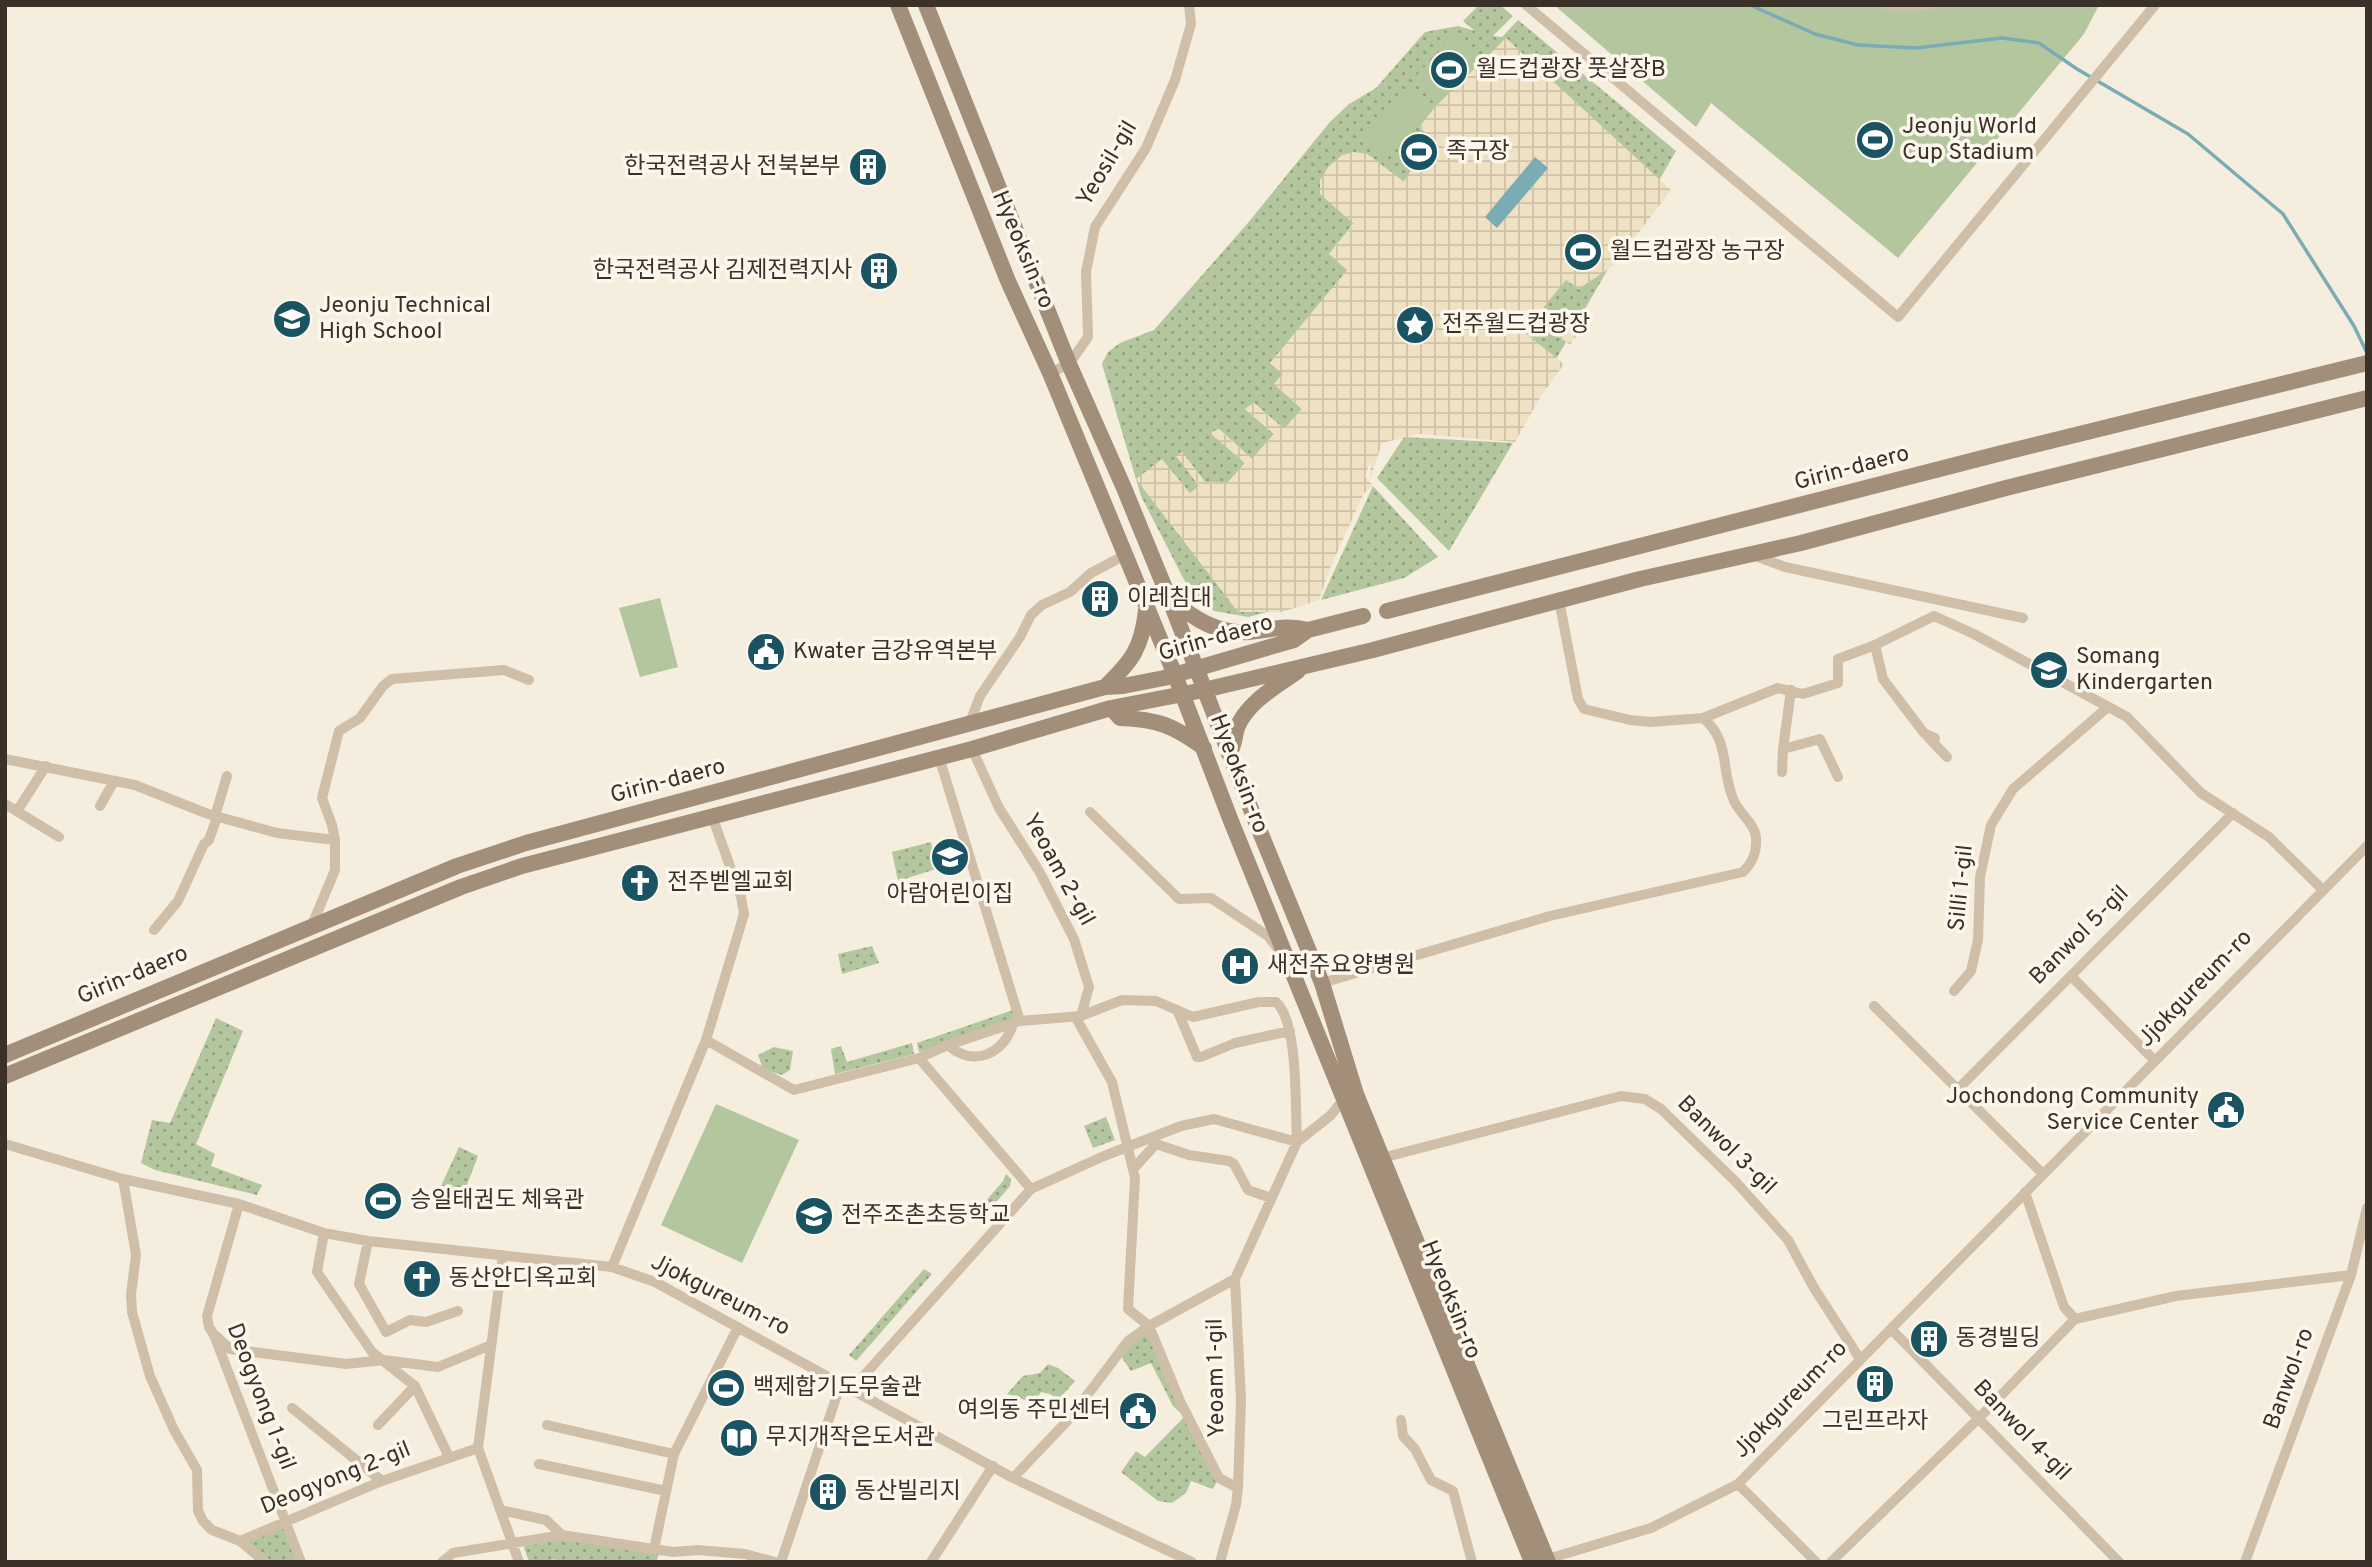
<svg xmlns="http://www.w3.org/2000/svg" width="2372" height="1567" viewBox="0 0 2372 1567" font-family="Overpass,'Noto Sans KR',sans-serif">
<style>
.grass{fill:url(#grass-dots);fill-rule:evenodd}
.garden{fill:#b3c69d}
.plaza{fill:url(#plaza-grid)}
.water{fill:#7aacb6}
.lines{fill:none;stroke-linecap:round;stroke-linejoin:round}
.stream{stroke:#7aacb6;stroke-width:3.5}
.street{stroke:#cfbfa9;stroke-width:10}
.secondary{stroke:#a38e7a;stroke-width:16}
.labels{text-anchor:middle;dominant-baseline:central;stroke-width:7;stroke-linejoin:round;paint-order:stroke}
.poi-label{font-size:23px;fill:#3c3129;stroke:#fcf7ec;text-anchor:start}
.street-label{font-size:23px;fill:#3c3129;stroke:#fcf7ec}
</style>
<defs>
<pattern id="grass-dots" width="8" height="8" patternUnits="userSpaceOnUse" patternTransform="scale(1.75)"><rect width="8" height="8" fill="#b3c69d"/><path d="M2 2h.1M6 6h.1" fill="none" stroke="#93a180" stroke-width="1.8" stroke-linecap="round"/></pattern>
<pattern id="plaza-grid" width="8" height="8" patternUnits="userSpaceOnUse" patternTransform="scale(1.75)"><rect width="8" height="8" fill="#efe1c4"/><path d="M0 4h8M4 0v8" fill="none" stroke="#cec2a8"/></pattern>
</defs>
<rect width="100%" height="100%" fill="#f5eedf"/>
<path class="grass" d="M 1479,5 L 1500,5 L 1513,16 L 1493,36 L 1502,37 L 1518,20 L 1676,151 L 1529,406 L 1503,148 L 1335,259 L 1348,270 L 1270,363 L 1283,374 L 1274,384 L 1302,409 L 1284,429 L 1254,403 L 1245,409 L 1274,434 L 1252,459 L 1219,429 L 1211,433 L 1245,463 L 1228,483 L 1205,482 L 1182,452 L 1177,456 L 1199,486 L 1191,493 L 1316,599 L 1248,617 L 1214,611 L 1194,599 L 1141,496 L 1102,364 L 1108,352 L 1120,343 L 1154,330 L 1247,224 L 1329,123 L 1349,104 L 1376,88 L 1425,32 L 1458,26 L 1475,31 L 1463,21 ZM 1367,154 L 1404,182 L 1418,160 L 1420,165 L 1370,225 L 1329,254 L 1354,223 Z
M 1404,437 L 1513,443 L 1449,551 L 1377,478 Z
M 1373,486 L 1438,557 L 1404,578 L 1321,600 Z
M 931,842 L 936,869 L 898,881 L 892,852 Z
M 872,946 L 879,963 L 842,974 L 838,954 Z
M 1013,1010 L 1016,1020 L 919,1052 L 917,1043 Z
M 216,1018 L 243,1031 L 196,1144 L 215,1154 L 211,1166 L 262,1185 L 257,1195 L 155,1170 L 141,1163 L 152,1120 L 170,1123 Z
M 912,1043 L 914,1054 L 835,1074 L 831,1049 L 841,1046 L 847,1062 Z
M 774,1047 L 793,1051 L 790,1070 L 782,1075 L 763,1069 L 758,1055 Z
M 1106,1117 L 1115,1140 L 1093,1148 L 1084,1126 Z
M 459,1147 L 478,1156 L 465,1190 L 441,1186 Z
M 1006,1174 L 1011,1179 L 1010,1186 L 986,1214 L 979,1209 L 1003,1181 Z
M 924,1269 L 932,1274 L 856,1361 L 849,1355 Z
M 1148,1328 L 1183,1415 L 1173,1406 L 1151,1363 L 1131,1371 L 1120,1355 Z
M 1048,1364 L 1058,1368 L 1075,1381 L 1058,1400 L 1050,1394 L 1041,1392 L 1034,1403 L 1007,1394 L 1023,1376 L 1040,1373 Z
M 1185,1416 L 1218,1479 L 1213,1489 L 1191,1481 L 1186,1493 L 1172,1503 L 1158,1501 L 1121,1472 L 1136,1451 L 1145,1457 Z
M 289,1518 L 305,1562 L 268,1562 L 241,1539 Z
M 562,1537 L 660,1552 L 656,1562 L 556,1562 L 554,1559 L 547,1562 L 529,1562 L 524,1548 L 527,1543 Z"/>
<path class="garden" d="M 1554,5 L 2099,5 L 2084,34 L 1898,258 L 1711,103 L 1696,127 Z
M 1456,33 L 1480,55 L 1435,102 L 1412,80 Z
M 1409,88 L 1432,110 L 1387,157 L 1364,135 Z
M 1427,132 L 1439,143 L 1411,172 L 1400,161 Z
M 660,598 L 678,667 L 640,677 L 619,608 Z
M 716,1104 L 799,1140 L 742,1263 L 661,1225 Z"/>
<path class="plaza" d="M 1506,38 L 1671,190 L 1614,265 L 1579,289 L 1566,280 L 1543,308 L 1577,335 L 1570,345 L 1536,318 L 1524,332 L 1564,364 L 1541,396 L 1515,442 L 1420,434 L 1382,443 L 1370,479 L 1371,460 L 1365,476 L 1373,486 L 1364,493 L 1330,568 L 1319,600 L 1282,612 L 1238,612 L 1136,479 L 1162,459 L 1190,493 L 1199,486 L 1176,456 L 1182,452 L 1205,482 L 1227,483 L 1245,463 L 1210,433 L 1218,429 L 1252,459 L 1274,434 L 1245,409 L 1254,403 L 1284,429 L 1302,409 L 1274,384 L 1283,374 L 1270,363 L 1347,270 L 1329,254 L 1354,224 L 1320,194 L 1320,180 L 1329,166 L 1342,155 L 1354,152 L 1367,154 L 1404,182 L 1417,160 L 1435,141 L 1419,127 L 1437,105 Z"/>
<path class="water" d="M 1535,157 L 1548,168 L 1497,228 L 1485,217 Z"/>
<g class="lines">
<path class="stream" d="M 1750,5 L 1815,34 L 1858,45 L 1916,48 L 2002,38 L 2039,43 L 2077,69 L 2188,134 L 2283,214 L 2354,326 L 2367,353"/>
<path class="street" d="M 1526,5 L 1898,317 L 2155,5
M 1887,5 L 1896,7 L 1931,5
M 1050,373 L 1069,364 L 1088,337 L 1086,272 L 1095,227 L 1146,148 L 1175,80 L 1191,24 L 1189,5
M 1753,555 L 1785,567 L 2023,618
M 1559,600 L 1578,699 L 1584,709 L 1630,720 L 1650,722 L 1703,718 L 1778,688 L 1803,694 L 1838,683 L 1838,659 L 1875,645 L 1934,616
M 1934,616 L 1974,634 L 2127,717 L 2201,793 L 2269,837 L 2323,890
M 1875,645 L 1883,679 L 1924,733 L 1935,738
M 969,725 L 980,696 L 1020,637 L 1031,615 L 1042,605 L 1070,592 L 1091,573 L 1125,555
M 1928,737 L 1947,757
M 1783,749 L 1820,739 L 1838,777
M 939,757 L 1020,1021
M 5,759 L 135,785 L 208,814 L 277,833 L 335,840 L 335,870 L 312,925
M 1782,772 L 1783,749 L 1791,690
M 5,804 L 59,837
M 100,806 L 114,781
M 17,811 L 46,766
M 1090,812 L 1179,899 L 1211,898 L 1268,936 L 1278,949
M 215,816 L 227,776
M 335,840 L 332,825 L 322,798 L 339,731 L 360,718 L 383,686 L 392,679 L 504,670 L 529,680
M 154,930 L 178,901 L 204,844 L 209,840 L 217,817
M 2071,976 L 2155,1061
M 1322,983 L 1550,916 L 1743,872 C 1753,862 1757,852 1756,838 C 1755,824 1740,814 1734,801 C 1720,770 1731,741 1703,718
M 1954,991 L 1971,971 L 1978,940 L 1980,877 L 1991,825 L 2013,789 L 2108,707
M 1874,1006 L 2043,1174
M 1178,1012 L 1197,1057 L 1201,1057 L 1235,1043 L 1290,1031
M 1076,1018 L 1112,1082 L 1135,1178 L 1128,1309 L 1149,1326 L 1180,1401 L 1219,1478 L 1238,1488
M 706,1040 L 794,1090 L 919,1058 L 948,1045 L 1020,1021 L 1081,1016 L 1089,987 L 1074,939 L 1039,871 L 999,808 L 972,749
M 948,1045 C 973,1068 1004,1054 1013,1024
M 919,1058 L 1031,1189
M 1957,1090 L 2233,813
M 5,1144 L 123,1179 L 239,1204 L 324,1233 L 368,1241 L 612,1267 L 655,1282 L 1013,1478 L 1192,1562
M 1378,1159 L 1621,1096 L 1645,1099 L 1661,1109 L 1735,1181 L 1788,1240 L 1814,1288 L 1860,1359
M 1133,1169 L 1156,1144 L 1189,1155 L 1229,1161 L 1234,1164 L 1248,1190 L 1271,1198
M 123,1179 L 136,1255 L 131,1295 L 132,1312 L 150,1376 L 174,1430 L 197,1470 L 198,1511 L 203,1521 L 212,1530 L 240,1541 L 265,1562
M 2025,1192 L 2064,1307 L 2075,1319 L 2176,1296 L 2351,1275
M 239,1204 L 207,1316 L 209,1327 L 214,1335 L 301,1562
M 324,1233 L 317,1272 L 372,1352 L 415,1386 L 449,1457
M 368,1241 L 359,1284 L 386,1332 L 410,1320 L 426,1322 L 458,1311
M 503,1255 L 478,1448 L 519,1562
M 612,1267 L 706,1040 L 744,914 L 741,897 L 712,816
M 1891,1329 L 2119,1562
M 216,1336 L 230,1349 L 346,1364 L 384,1360 L 438,1367 L 491,1345
M 852,1389 L 1031,1189 L 1104,1156 L 1181,1126 L 1214,1119 L 1297,1142 C 1295,1111 1299,1022 1276,1002 L 1259,1002 L 1193,1017 L 1156,1001 L 1122,1000 L 1081,1016
M 292,1408 L 382,1481
M 1401,1420 L 1403,1436 L 1415,1449 L 1431,1480 L 1453,1491 L 1472,1562
M 378,1425 L 415,1386
M 547,1425 L 674,1454
M 539,1464 L 666,1491
M 1013,1478 L 1070,1418 L 1128,1341 L 1149,1326 L 1235,1279
M 1738,1484 L 1816,1562
M 500,1510 L 546,1520 L 562,1535
M 240,1541 L 382,1481 L 478,1448
M 654,1549 L 674,1454 L 738,1327
M 1541,1561 L 1651,1528 L 1738,1484 L 2367,846
M 442,1562 L 453,1553 L 562,1535 L 673,1552 L 698,1550 L 745,1554 L 775,1562
M 781,1562 L 841,1383
M 931,1562 L 993,1466
M 1220,1562 L 1236,1505 L 1238,1488 L 1241,1400 L 1235,1279 L 1297,1142 L 1330,1116 L 1344,1099 L 1348,1097
M 1831,1562 L 1979,1418 L 2075,1319
M 2245,1562 L 2351,1275 L 2367,1208"/>
<path class="secondary" d="M 898,5 L 1008,281 L 1050,373 L 1175,675 L 1231,821 L 1532,1562
M 926,5 L 1069,364 L 1124,488 L 1169,598 L 1254,817 L 1322,983 L 1356,1094 L 1548,1562
M 1171,599 C 1192,618 1219,635 1249,632 C 1272,630 1285,624 1308,630
M 1387,611 L 1998,454 L 2367,363
M 1105,687 C 1132,661 1142,648 1146,610
M 1111,708 L 1120,718 C 1157,719 1175,726 1204,748
M 1229,754 C 1235,745 1234,738 1237,728 C 1247,702 1277,686 1298,671
M 5,1055 L 457,866 L 526,843 L 1105,687 L 1123,686 L 1164,678 L 1294,640 L 1308,630 L 1363,616
M 5,1076 L 461,887 L 522,866 L 972,749 L 1111,708 L 1204,690 L 1373,650 L 1640,579 L 1801,543 L 2006,488 L 2367,398"/>
</g>
<defs>
<symbol id="stadium-disc" viewBox="-11 -11 22 22"><circle r="9.5" fill="#1a5462" stroke="#fcf7ec"/><path d="M0-5a6.5 5 0 1 0 0 10a6.5 5 0 1 0 0-10ZM-3.5-1.8h7v3.6h-7Z" fill="#fff"/></symbol>
<symbol id="building-disc" viewBox="-11 -11 22 22"><circle r="9.5" fill="#1a5462" stroke="#fcf7ec"/><path d="M-4-6H4V6H1V3H-1V6H-4ZM-2.5-4.3h1.7v1.8h-1.7ZM.8-4.3h1.7v1.8H.8ZM-2.5-1h1.7V.8h-1.7ZM.8-1h1.7V.8H.8Z" fill="#fff"/></symbol>
<symbol id="school-disc" viewBox="-11 -11 22 22"><circle r="9.5" fill="#1a5462" stroke="#fcf7ec"/><path d="M0-5L7-2L0 1L-7-2ZM-4 1L0 2.5L4 1V4Q0 6-4 4Z" fill="#fff"/></symbol>
<symbol id="sight-disc" viewBox="-11 -11 22 22"><circle r="9.5" fill="#1a5462" stroke="#fcf7ec"/><path d="M0-6L1.8-2.2L6-1.7L2.9 1.2L3.7 5.4L0 3.3L-3.7 5.4L-2.9 1.2L-6-1.7L-1.8-2.2Z" fill="#fff"/></symbol>
<symbol id="civic-disc" viewBox="-11 -11 22 22"><circle r="9.5" fill="#1a5462" stroke="#fcf7ec"/><path d="M-.6-6.5H3V-4.5H.6V-3L4-1V1h2V6H-6V1h2V-1L-.6-3ZM-1.2 2.5V6h2.4V2.5Z" fill="#fff"/></symbol>
<symbol id="church-disc" viewBox="-11 -11 22 22"><circle r="9.5" fill="#1a5462" stroke="#fcf7ec"/><path d="M-1.2-6h2.4v3.5h3.3v2.4h-3.3V6h-2.4V-.1h-3.3v-2.4h3.3Z" fill="#fff"/></symbol>
<symbol id="hospital-disc" viewBox="-11 -11 22 22"><circle r="9.5" fill="#1a5462" stroke="#fcf7ec"/><path d="M-5-5h3v3.5h4V-5h3V5h-3V1.5h-4V5h-3Z" fill="#fff"/></symbol>
<symbol id="library-disc" viewBox="-11 -11 22 22"><circle r="9.5" fill="#1a5462" stroke="#fcf7ec"/><path d="M-6-4Q-3-5.5-.7-3.5V5Q-3 3-6 4ZM6-4Q3-5.5 .7-3.5V5Q3 3 6 4Z" fill="#fff"/></symbol>
</defs>
<g fill-rule="evenodd">
<use href="#stadium-disc" x="1427" y="48" width="44" height="44"/>
<use href="#stadium-disc" x="1853" y="118" width="44" height="44"/>
<use href="#stadium-disc" x="1397" y="130" width="44" height="44"/>
<use href="#building-disc" x="846" y="145" width="44" height="44"/>
<use href="#stadium-disc" x="1561" y="230" width="44" height="44"/>
<use href="#building-disc" x="857" y="249" width="44" height="44"/>
<use href="#school-disc" x="270" y="297" width="44" height="44"/>
<use href="#sight-disc" x="1393" y="303" width="44" height="44"/>
<use href="#building-disc" x="1078" y="577" width="44" height="44"/>
<use href="#civic-disc" x="744" y="630" width="44" height="44"/>
<use href="#school-disc" x="2027" y="648" width="44" height="44"/>
<use href="#school-disc" x="928" y="835" width="44" height="44"/>
<use href="#church-disc" x="618" y="861" width="44" height="44"/>
<use href="#hospital-disc" x="1218" y="944" width="44" height="44"/>
<use href="#civic-disc" x="2204" y="1088" width="44" height="44"/>
<use href="#stadium-disc" x="361" y="1179" width="44" height="44"/>
<use href="#school-disc" x="792" y="1194" width="44" height="44"/>
<use href="#church-disc" x="400" y="1257" width="44" height="44"/>
<use href="#building-disc" x="1907" y="1317" width="44" height="44"/>
<use href="#building-disc" x="1853" y="1362" width="44" height="44"/>
<use href="#stadium-disc" x="704" y="1366" width="44" height="44"/>
<use href="#civic-disc" x="1116" y="1389" width="44" height="44"/>
<use href="#library-disc" x="717" y="1416" width="44" height="44"/>
<use href="#building-disc" x="806" y="1470" width="44" height="44"/>
</g>
<g class="labels">
<g class="poi-label">
<text x="1476" y="70">월드컵광장 풋살장B</text>
<text x="1902" y="127">Jeonju World<tspan x="1902" dy="26">Cup Stadium</tspan></text>
<text x="1446" y="152">족구장</text>
<text x="841" y="167" text-anchor="end">한국전력공사 전북본부</text>
<text x="1610" y="252">월드컵광장 농구장</text>
<text x="852" y="271" text-anchor="end">한국전력공사 김제전력지사</text>
<text x="319" y="306">Jeonju Technical<tspan x="319" dy="26">High School</tspan></text>
<text x="1442" y="325">전주월드컵광장</text>
<text x="1127" y="599">이레침대</text>
<text x="793" y="652">Kwater 금강유역본부</text>
<text x="2076" y="657">Somang<tspan x="2076" dy="26">Kindergarten</tspan></text>
<text x="667" y="883">전주벧엘교회</text>
<text x="950" y="895" text-anchor="middle">아람어린이집</text>
<text x="1267" y="966">새전주요양병원</text>
<text x="2199" y="1097" text-anchor="end">Jochondong Community<tspan x="2199" dy="26">Service Center</tspan></text>
<text x="410" y="1201">승일태권도 체육관</text>
<text x="841" y="1216">전주조촌초등학교</text>
<text x="449" y="1279">동산안디옥교회</text>
<text x="1956" y="1339">동경빌딩</text>
<text x="753" y="1388">백제합기도무술관</text>
<text x="1111" y="1411" text-anchor="end">여의동 주민센터</text>
<text x="1875" y="1422" text-anchor="middle">그린프라자</text>
<text x="766" y="1438">무지개작은도서관</text>
<text x="855" y="1492">동산빌리지</text>
</g>
<g class="street-label">
<text transform="translate(1108 164) rotate(-59)">Yeosil-gil</text>
<text transform="translate(1022 250) rotate(67)">Hyeoksin-ro</text>
<text transform="translate(1852 469) rotate(-15)">Girin-daero</text>
<text transform="translate(1216 639) rotate(-16)">Girin-daero</text>
<text transform="translate(1238 774) rotate(69)">Hyeoksin-ro</text>
<text transform="translate(668 782) rotate(-15)">Girin-daero</text>
<text transform="translate(1058 870) rotate(61)">Yeoam 2-gil</text>
<text transform="translate(1962 888) rotate(-84)">Silli 1-gil</text>
<text transform="translate(2080 936) rotate(-45)">Banwol 5-gil</text>
<text transform="translate(133 976) rotate(-23)">Girin-daero</text>
<text transform="translate(2196 989) rotate(-46)">Jjokgureum-ro</text>
<text transform="translate(1726 1146) rotate(45)">Banwol 3-gil</text>
<text transform="translate(720 1296) rotate(27)">Jjokgureum-ro</text>
<text transform="translate(1450 1300) rotate(68)">Hyeoksin-ro</text>
<text transform="translate(1217 1378) rotate(-91)">Yeoam 1-gil</text>
<text transform="translate(2290 1379) rotate(-70)">Banwol-ro</text>
<text transform="translate(260 1397) rotate(69)">Deogyong 1-gil</text>
<text transform="translate(1791 1400) rotate(-46)">Jjokgureum-ro</text>
<text transform="translate(2021 1431) rotate(46)">Banwol 4-gil</text>
<text transform="translate(336 1479) rotate(-22)">Deogyong 2-gil</text>
</g>
</g>
<rect width="2372" height="1567" fill="none" stroke="#3c3129" stroke-width="14"/>
</svg>
